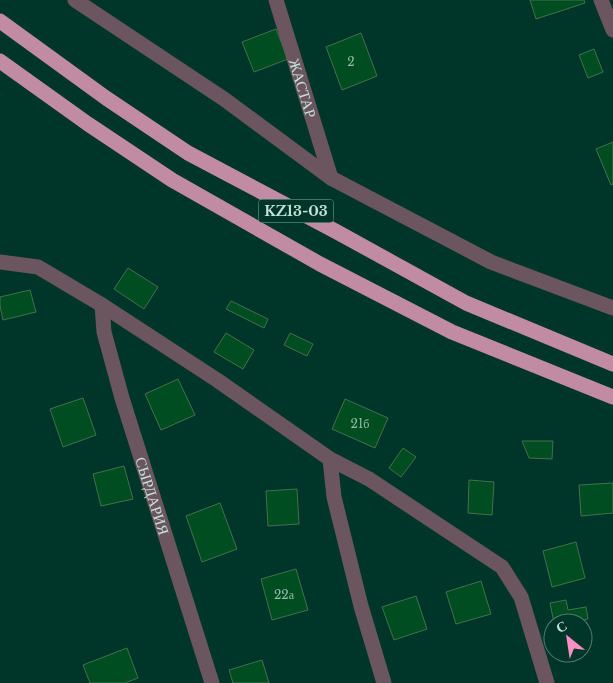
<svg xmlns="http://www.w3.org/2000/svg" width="613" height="683" viewBox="0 0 613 683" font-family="'Libre Baskerville',serif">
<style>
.building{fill:#004d21;stroke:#44704f}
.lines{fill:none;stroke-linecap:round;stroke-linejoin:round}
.minor{stroke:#6b555f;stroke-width:15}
.highway{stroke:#c18ba3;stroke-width:15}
.labels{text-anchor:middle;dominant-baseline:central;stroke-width:4;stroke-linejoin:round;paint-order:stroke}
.number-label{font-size:12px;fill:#93beaa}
.shield{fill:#003629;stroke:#89afa3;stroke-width:1}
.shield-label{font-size:14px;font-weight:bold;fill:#c4e3d7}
.street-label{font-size:15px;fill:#c4e3d7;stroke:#003629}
</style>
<rect width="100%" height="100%" fill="#003629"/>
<path class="building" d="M 530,0 L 584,0 L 585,3 L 536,19 Z
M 276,29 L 288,59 L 254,72 L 242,42 Z
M 361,33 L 377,76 L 342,90 L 326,47 Z
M 594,49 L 603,72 L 588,78 L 579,55 Z
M 613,142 L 613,184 L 611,185 L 596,149 Z
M 128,268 L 158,287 L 144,309 L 114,289 Z
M 30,290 L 36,312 L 3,320 L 0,306 L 0,297 Z
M 231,301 L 268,319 L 264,328 L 226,309 Z
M 226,333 L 254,350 L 243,369 L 214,352 Z
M 290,333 L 313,344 L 307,356 L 284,345 Z
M 178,379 L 195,415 L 161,430 L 145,394 Z
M 83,398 L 96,435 L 63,447 L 50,409 Z
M 345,399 L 388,418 L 375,448 L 332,429 Z
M 522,441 L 553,441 L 552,459 L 529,458 Z
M 403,448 L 416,457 L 401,477 L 389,468 Z
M 124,466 L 133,499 L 101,506 L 93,474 Z
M 469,480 L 494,482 L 492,515 L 468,513 Z
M 613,483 L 613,513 L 581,516 L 579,485 Z
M 297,489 L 299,524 L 268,526 L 266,491 Z
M 220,503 L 237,549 L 202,562 L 186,516 Z
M 576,542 L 585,578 L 552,587 L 543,551 Z
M 296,569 L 308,610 L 272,620 L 261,579 Z
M 481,581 L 491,614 L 456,624 L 446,592 Z
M 416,596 L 427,629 L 394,640 L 382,607 Z
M 566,600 L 568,610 L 586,607 L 588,619 L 570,623 L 554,623 L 550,603 Z
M 127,648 L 138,678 L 125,683 L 90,683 L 83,665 Z
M 262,660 L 269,683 L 233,683 L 229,670 Z"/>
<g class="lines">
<g class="minor">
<path d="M 75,0 L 224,99 L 331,178 L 491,262 L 613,308"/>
<path id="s1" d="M 276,0 L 331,178"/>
<path d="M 601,0 L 613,30"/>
<path d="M 0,262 L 38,267 L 102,305 L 217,380 L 330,459 L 369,479 L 502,567 L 521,597 L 547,683"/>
<path id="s2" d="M 102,305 L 104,332 L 122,398 L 212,683"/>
<path d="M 330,459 L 334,497 L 361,606 L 384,683"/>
</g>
<path class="highway" d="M 0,21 L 106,98 L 188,153 L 337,232 L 466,303 L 613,364
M 0,61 L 88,124 L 172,180 L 320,264 L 452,332 L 613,397"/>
</g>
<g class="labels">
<g class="number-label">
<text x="351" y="61">2</text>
<text x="360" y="423">21б</text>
<text x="284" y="594">22а</text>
</g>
<rect class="shield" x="258.5" y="199.5" width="75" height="23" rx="4"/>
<g class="shield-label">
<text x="296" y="211">KZ13-03</text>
</g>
<g class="street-label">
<text stroke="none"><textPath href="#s1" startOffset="92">ЖАСТАР</textPath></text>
<text stroke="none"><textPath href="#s2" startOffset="198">СЫРДАРИЯ</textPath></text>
</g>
</g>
<g transform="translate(568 638) rotate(330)"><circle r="24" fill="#003629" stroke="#4e7b6f"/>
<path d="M0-4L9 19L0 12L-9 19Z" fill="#fc8fc3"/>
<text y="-8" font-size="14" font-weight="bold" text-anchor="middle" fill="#c4e3d7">С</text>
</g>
</svg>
